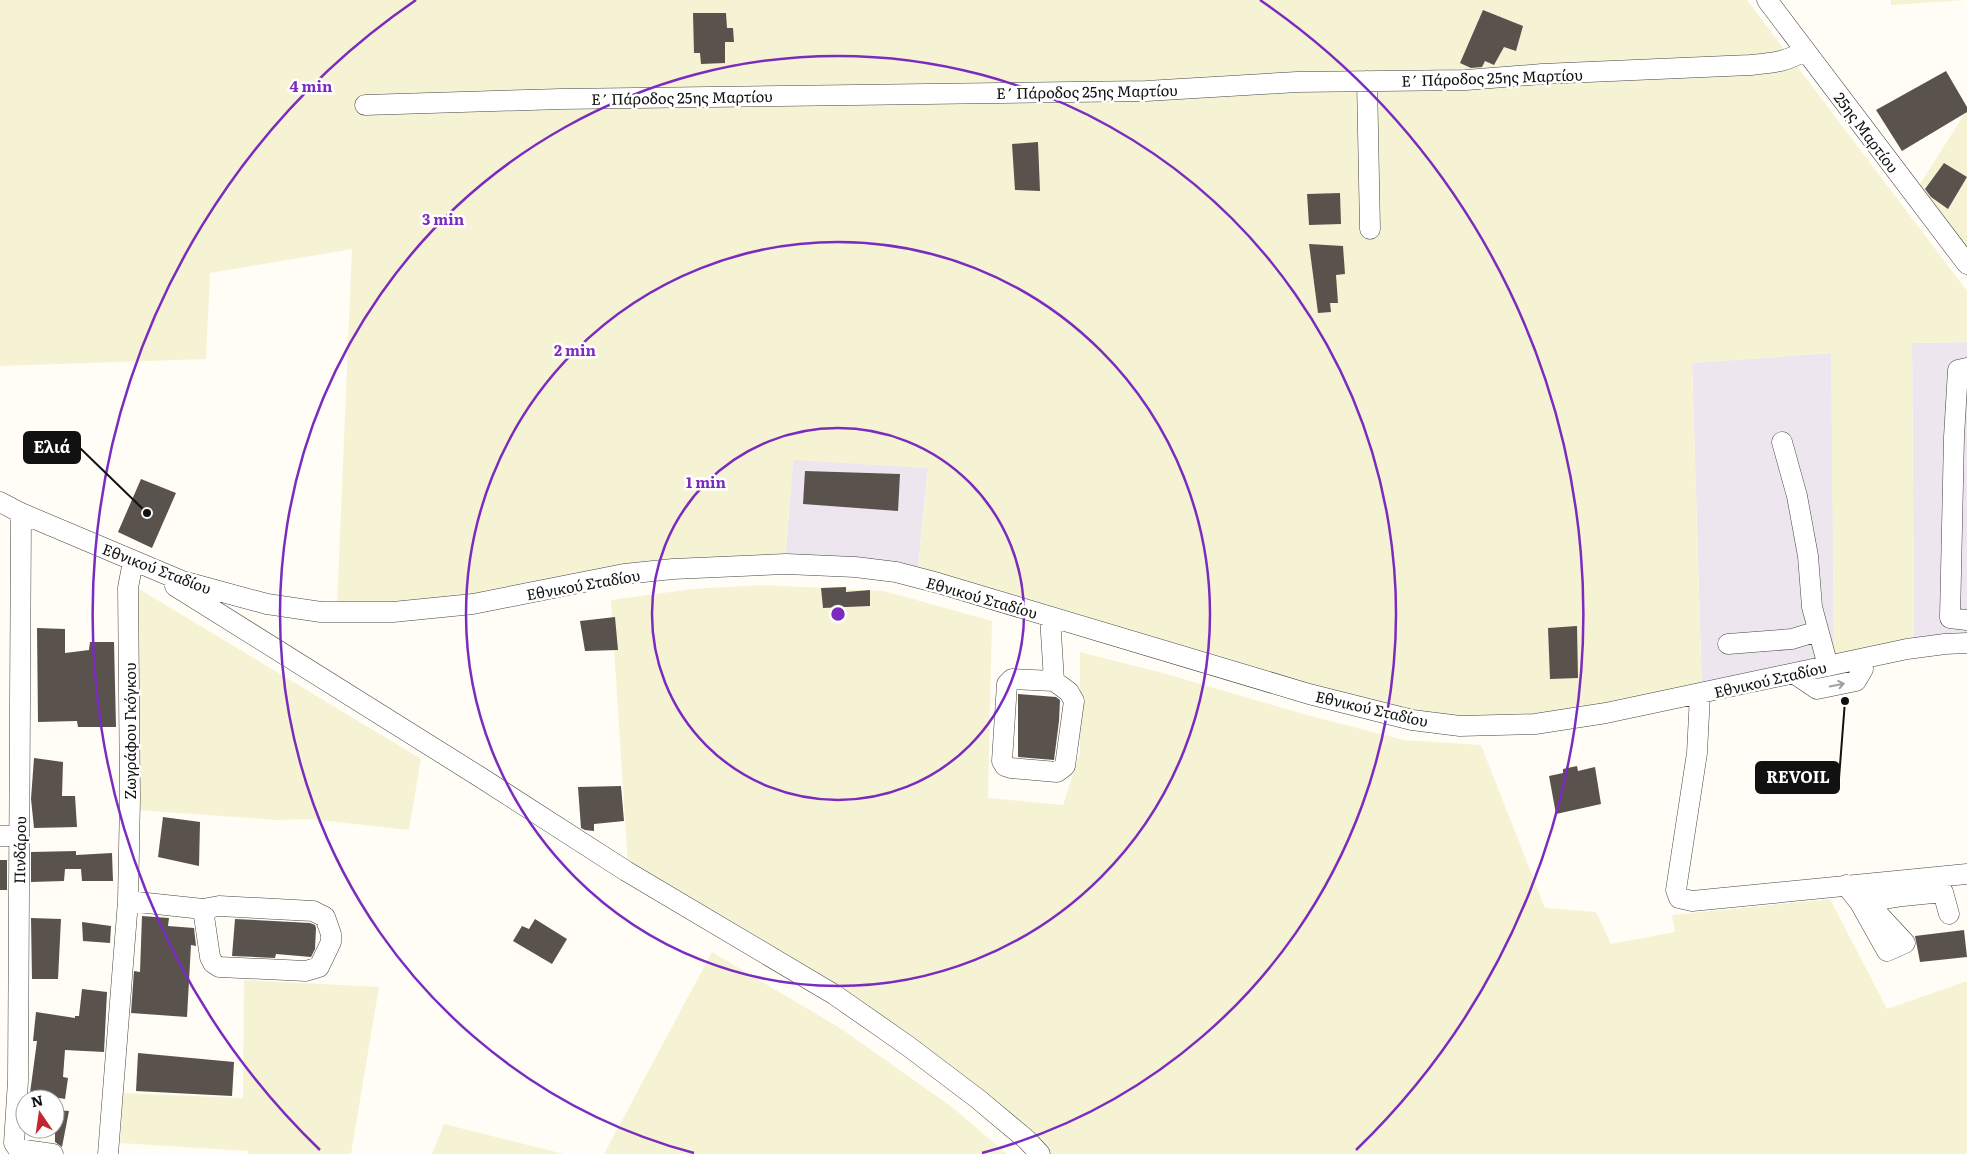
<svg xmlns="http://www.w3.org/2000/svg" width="1967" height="1154" viewBox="0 0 1967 1154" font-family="Literata,serif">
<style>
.industrial{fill:#eee6ef}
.farmland{fill:#f6f3d4}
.building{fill:#5a524d}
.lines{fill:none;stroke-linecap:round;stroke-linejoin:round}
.minor-casing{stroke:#444;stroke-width:21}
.minor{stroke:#fff;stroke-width:20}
.oneway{stroke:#a0a0a0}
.ring{fill:none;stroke:#7b2cbf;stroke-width:2.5}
.labels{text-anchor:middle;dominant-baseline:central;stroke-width:5;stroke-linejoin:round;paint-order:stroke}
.street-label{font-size:15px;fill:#111;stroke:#fff}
.centre{fill:#7b2cbf;stroke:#fff;stroke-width:2.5}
.ring-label{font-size:15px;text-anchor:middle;font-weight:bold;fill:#7b2cbf;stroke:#fff;stroke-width:5;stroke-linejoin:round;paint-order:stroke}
.leader{fill:none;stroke:#111;stroke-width:2}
.callout-dot{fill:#111;stroke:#fff;stroke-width:2}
.callout{fill:#111;stroke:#111;stroke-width:2}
.callout-label{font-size:16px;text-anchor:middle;font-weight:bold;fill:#fff}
</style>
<rect width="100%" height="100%" fill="#fffdf5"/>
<path class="industrial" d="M 1967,342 L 1967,635 L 1914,641 L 1912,343 Z
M 1832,353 L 1834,664 L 1702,691 L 1692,363 Z
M 793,459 L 928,468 L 917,578 L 785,561 Z"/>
<path class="farmland" d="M 0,0 L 1747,0 L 1967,291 L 1967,342 L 1912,343 L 1914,641 L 1834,664 L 1831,353 L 1692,363 L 1702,691 L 1501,720 L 1395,711 L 917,578 L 928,468 L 793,460 L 785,561 L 432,605 L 337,606 L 352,249 L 210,273 L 206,359 L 0,366 Z
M 1891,0 L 1965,0 L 1891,5 Z
M 1967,110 L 1967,251 L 1918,187 Z
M 762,585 L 884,591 L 992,621 L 988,798 L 1063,805 L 1080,753 L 1080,652 L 1163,673 L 1303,714 L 1404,740 L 1481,745 L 1545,908 L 1596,912 L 1611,944 L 1675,932 L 1672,915 L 1830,899 L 1887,1009 L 1967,981 L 1967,1154 L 1049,1154 L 1026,1132 L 628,866 L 611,600 L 692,589 Z
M 139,589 L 421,759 L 409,830 L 309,819 L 278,820 L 137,810 L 133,592 Z
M 712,952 L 840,1028 L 952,1107 L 1007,1154 L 604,1154 Z
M 244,980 L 379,987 L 351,1154 L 248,1154 L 248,1151 L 120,1143 L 123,1093 L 243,1098 Z
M 444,1124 L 564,1154 L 432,1154 Z"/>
<path class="building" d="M 1483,10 L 1523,26 L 1516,51 L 1504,47 L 1494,65 L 1485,61 L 1482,67 L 1471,68 L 1460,63 Z
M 693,13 L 726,13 L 727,28 L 733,28 L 734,42 L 725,42 L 725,63 L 701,64 L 700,53 L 694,53 Z
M 1946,71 L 1967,107 L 1967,112 L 1902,151 L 1876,110 Z
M 1038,142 L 1040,191 L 1015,190 L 1012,144 Z
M 1944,163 L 1967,177 L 1948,209 L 1931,197 L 1925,189 Z
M 1340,193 L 1341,224 L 1309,225 L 1307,194 Z
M 1309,244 L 1343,246 L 1345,274 L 1336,275 L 1338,303 L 1330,303 L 1331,312 L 1318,313 Z
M 805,471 L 900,474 L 898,511 L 803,504 Z
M 141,479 L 176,493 L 152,548 L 118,532 Z
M 846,587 L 846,592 L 870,590 L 870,606 L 823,608 L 821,588 Z
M 615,617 L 618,650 L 585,651 L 580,621 Z
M 1577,626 L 1578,678 L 1550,679 L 1548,628 Z
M 37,628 L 65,629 L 65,653 L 89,650 L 90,642 L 114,642 L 116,727 L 78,727 L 77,721 L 38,722 Z
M 1018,694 L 1056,697 L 1060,700 L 1059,721 L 1054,760 L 1018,757 Z
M 34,758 L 63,762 L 62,796 L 75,796 L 77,827 L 34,828 L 31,799 Z
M 1577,766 L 1578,771 L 1595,767 L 1601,804 L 1556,814 L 1549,776 L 1563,773 L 1563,769 Z
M 621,786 L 624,821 L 594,824 L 594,831 L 585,830 L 581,828 L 578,787 Z
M 163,817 L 200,822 L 199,866 L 158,857 Z
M 76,851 L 76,855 L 112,853 L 113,881 L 82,881 L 81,869 L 65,869 L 64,881 L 31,882 L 31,852 Z
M 0,860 L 7,860 L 7,890 L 0,890 Z
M 142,916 L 169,918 L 168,926 L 194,928 L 196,946 L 191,945 L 187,1017 L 131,1013 L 134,971 L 140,972 Z
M 31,918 L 61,919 L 58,979 L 32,979 Z
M 235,919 L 310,923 L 315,925 L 316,928 L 315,949 L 311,957 L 276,954 L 275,958 L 232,956 Z
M 535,919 L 567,939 L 552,964 L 513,941 L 522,926 L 529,929 Z
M 82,922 L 111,926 L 110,943 L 83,941 Z
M 1964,930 L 1967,957 L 1920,962 L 1915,936 Z
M 82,989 L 107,992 L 104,1052 L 65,1050 L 63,1077 L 68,1078 L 65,1099 L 30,1093 L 37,1041 L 33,1041 L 36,1012 L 75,1018 L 75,1016 L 79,1016 Z
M 138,1053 L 234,1062 L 232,1096 L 136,1091 Z
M 55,1110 L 69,1111 L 62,1147 L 55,1142 Z"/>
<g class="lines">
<defs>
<path id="minor" d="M 1767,0 L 1967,264
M 1367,81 L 1370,229
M 365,105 L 561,99 L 1146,91 L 1297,82 L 1466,80 L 1542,74 L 1750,65 C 1771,63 1788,62 1805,50
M 1967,368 L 1958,370 L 1954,437 L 1950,618 L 1967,620
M 1782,442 L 1797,496 L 1808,556 L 1812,607 L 1828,666
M 0,502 L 21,513 L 182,581 L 267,604 L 321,612 L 393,612 L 473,604 L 624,574 L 673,569 L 786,564 L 855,567 L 896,572 L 938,583 L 1309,694 L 1412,720 L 1460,726 L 1535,724 L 1606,713 L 1907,649 L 1945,644 L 1967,643
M 21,513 L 18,1081 L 14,1143 L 18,1149 L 53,1154
M 175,586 L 480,777 L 626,871 L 835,995 L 908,1046 L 978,1099 L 1027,1140 L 1040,1154
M 1050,617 L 1054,681 L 1069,692 L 1074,701 L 1065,766 L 1057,772 L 1011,768 L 1005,766 L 1002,761 L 1007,684 L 1012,679 L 1054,681
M 1728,644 L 1792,639 L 1818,631
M 1795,674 L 1817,689 L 1856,681 L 1863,669
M 1700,695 L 1697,753 L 1676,890 L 1679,898 L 1692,901 L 1967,874
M 0,836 L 19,836
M 1846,885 L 1860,903 L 1887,951 L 1905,943 L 1867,902
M 128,901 L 203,909 L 219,906 L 313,911 L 325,917 L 331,934 L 331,942 L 319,967 L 306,971 L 219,967 L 213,963 L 210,957 L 203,909
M 1860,903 L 1903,896 L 1943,892 L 1949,914
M 108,1154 L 128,901 L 130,798 L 128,588 L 133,561"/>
</defs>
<use href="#minor" class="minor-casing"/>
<use href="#minor" class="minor"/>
</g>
<defs><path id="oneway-shaft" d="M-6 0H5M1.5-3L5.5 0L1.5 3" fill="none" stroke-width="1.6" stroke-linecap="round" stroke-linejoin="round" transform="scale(1.25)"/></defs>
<use class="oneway" href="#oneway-shaft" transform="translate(1837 685) rotate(-12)"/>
<g class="ring">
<circle cx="838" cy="614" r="186"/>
<circle cx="838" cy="614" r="372"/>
<path d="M694 1153A558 558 0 1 1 982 1153"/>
<path d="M320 1150A745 745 0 0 1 416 0M1260 0A745 745 0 0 1 1356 1150"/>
</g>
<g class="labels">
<g class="street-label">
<text transform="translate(1492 77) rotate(-2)">Ε΄ Πάροδος 25ης Μαρτίου</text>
<text transform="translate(1087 91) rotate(-1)">Ε΄ Πάροδος 25ης Μαρτίου</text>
<text transform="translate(682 97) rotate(-1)">Ε΄ Πάροδος 25ης Μαρτίου</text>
<text transform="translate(1867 132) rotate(53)">25ης Μαρτίου</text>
<text transform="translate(157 568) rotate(21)">Εθνικού Σταδίου</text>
<text transform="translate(583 584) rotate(-10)">Εθνικού Σταδίου</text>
<text transform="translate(982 597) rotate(16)">Εθνικού Σταδίου</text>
<text transform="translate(1770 679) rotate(-13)">Εθνικού Σταδίου</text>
<text transform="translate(1372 708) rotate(13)">Εθνικού Σταδίου</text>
<text transform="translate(129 731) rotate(-90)">Ζωγράφου Γκόγκου</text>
<text transform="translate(19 850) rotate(-89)">Πινδάρου</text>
</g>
</g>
<circle cx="838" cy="614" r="8" class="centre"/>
<g class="ring-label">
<text x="311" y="92">4 min</text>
<text x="443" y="225">3 min</text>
<text x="575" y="356">2 min</text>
<text x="706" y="488">1 min</text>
</g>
<path class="leader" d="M147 513L80 448M1845 701L1839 778"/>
<g class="callout-dot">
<circle cx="147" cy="513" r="5"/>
<circle cx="1845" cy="701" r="5"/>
</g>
<g class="callout">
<rect x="24" y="432" width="56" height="31" rx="5"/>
<rect x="1756" y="762" width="83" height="31" rx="5"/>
</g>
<g class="callout-label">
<text x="52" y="453">Ελιά</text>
<text x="1798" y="783">REVOIL</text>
</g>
<g transform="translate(40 1114) rotate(347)"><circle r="24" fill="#ffffff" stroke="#a0a0a0"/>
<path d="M0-4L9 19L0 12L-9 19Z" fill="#c4262e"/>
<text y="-8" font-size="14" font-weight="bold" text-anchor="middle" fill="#111111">N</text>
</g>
</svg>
